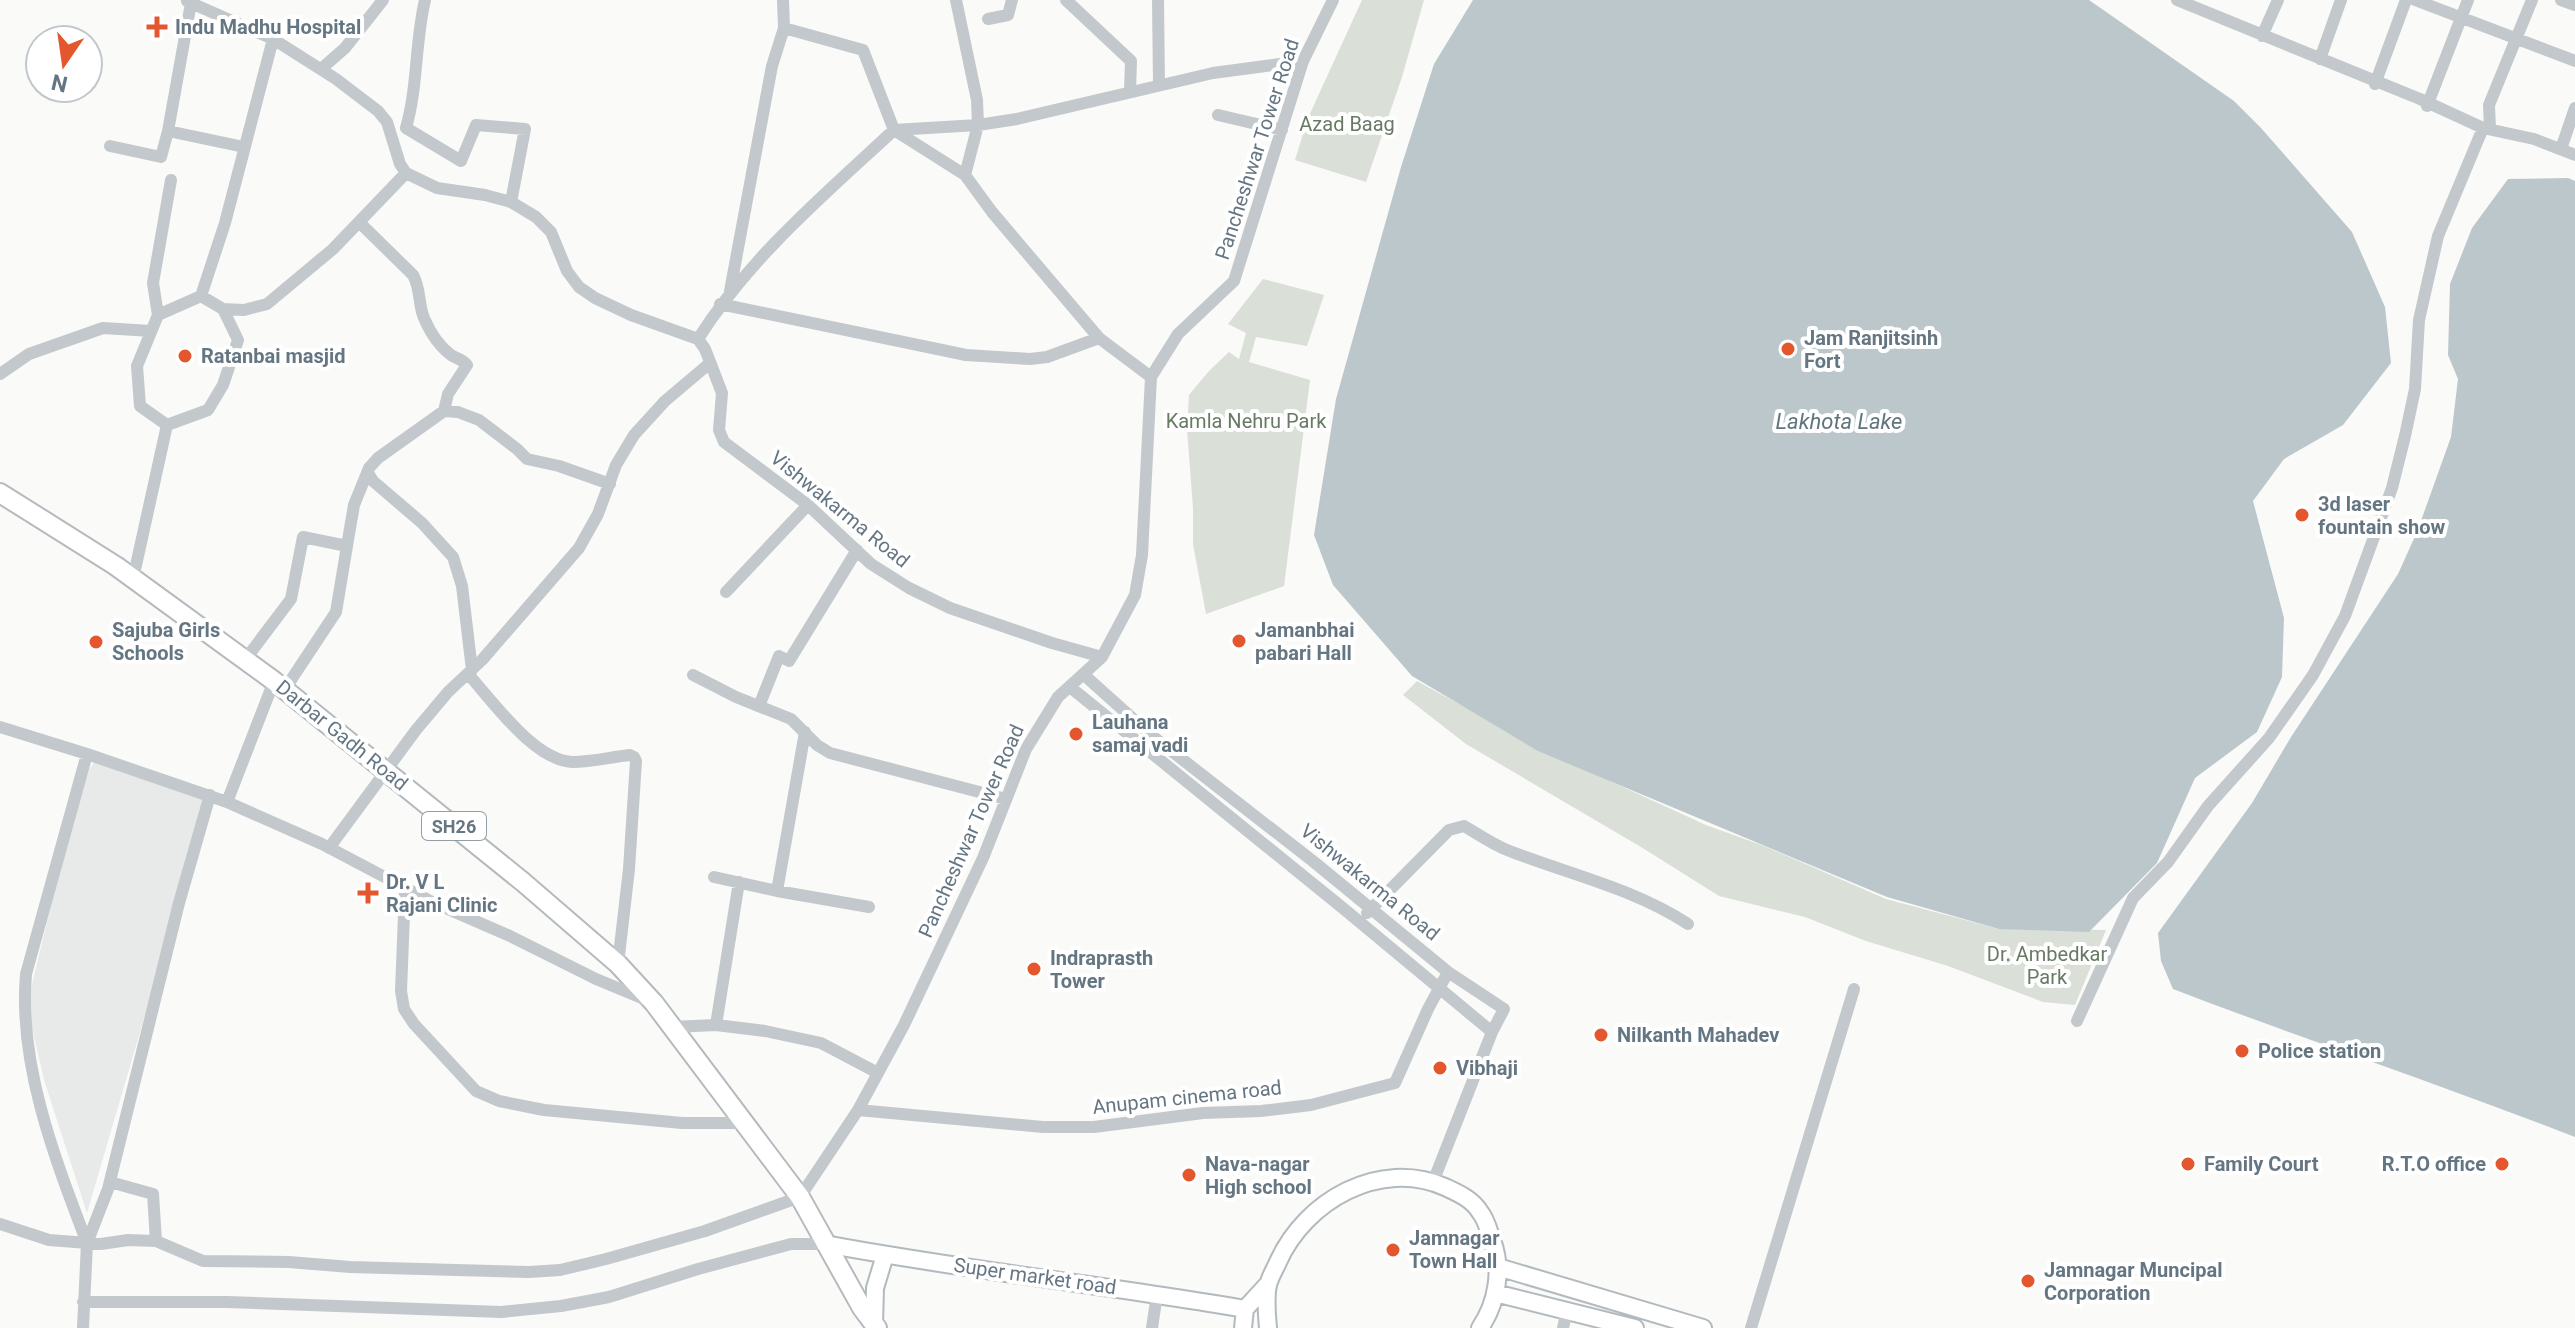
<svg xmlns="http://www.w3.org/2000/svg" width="2575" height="1328" viewBox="0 0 2575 1328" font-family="Roboto,sans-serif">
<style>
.built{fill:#e8e9e9}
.green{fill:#dadfd7}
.water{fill:#bbc7cb}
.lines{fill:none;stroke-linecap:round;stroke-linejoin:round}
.secondary-casing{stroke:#b3babf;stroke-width:20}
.primary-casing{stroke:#b5babe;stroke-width:22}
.street{stroke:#c3c8cc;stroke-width:12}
.secondary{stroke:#fff;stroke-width:16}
.primary{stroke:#fff;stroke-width:18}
.poi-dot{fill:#e4572e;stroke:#fff;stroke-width:3}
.labels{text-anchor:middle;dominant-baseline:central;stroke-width:8;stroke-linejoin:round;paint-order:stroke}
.shield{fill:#fff;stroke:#939fa8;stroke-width:2}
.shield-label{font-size:18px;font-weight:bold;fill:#657683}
.poi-label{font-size:20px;font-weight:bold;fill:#657683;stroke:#fff;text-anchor:start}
.park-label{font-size:20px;fill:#687a64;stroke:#fff}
.street-label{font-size:20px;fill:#657683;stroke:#fff}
.water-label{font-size:22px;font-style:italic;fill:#60757c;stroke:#fff}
</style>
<rect width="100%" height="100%" fill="#fafaf8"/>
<path class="built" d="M 95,761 L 210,793 L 87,1213 L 44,1080 L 27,1005 L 70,827 L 89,770 Z"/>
<path class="green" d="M 1362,0 L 1424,0 L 1402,77 L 1366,182 L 1295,160 L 1308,118 Z
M 1263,279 L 1324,295 L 1307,346 L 1256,337 L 1249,362 L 1310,380 L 1284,586 L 1206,614 L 1193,544 L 1193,508 L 1187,429 L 1189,395 L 1209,371 L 1229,352 L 1239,359 L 1246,333 L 1228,324 Z
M 1417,681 L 1551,754 L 1706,825 L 1764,846 L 1886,899 L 1999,929 L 2106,930 L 2075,1005 L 2043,1002 L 1948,966 L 1866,941 L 1805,917 L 1719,896 L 1641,847 L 1466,744 L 1403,695 Z"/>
<path class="water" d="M 1473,0 L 2089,0 L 2234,101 L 2261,128 L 2352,232 L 2385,307 L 2391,363 L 2343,425 L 2284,459 L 2253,501 L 2284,618 L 2282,677 L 2257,732 L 2195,778 L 2157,863 L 2089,932 L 1999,929 L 1887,897 L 1538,751 L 1412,676 L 1333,585 L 1314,535 L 1336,399 L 1401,167 L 1434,64 Z
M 2568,178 L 2575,181 L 2575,1137 C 2442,1085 2306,1040 2173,989 L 2161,961 L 2158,933 L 2252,803 L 2291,737 L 2398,574 L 2417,532 L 2451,437 L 2458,379 L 2448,355 L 2450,284 L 2472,228 L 2508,179 Z"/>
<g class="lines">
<defs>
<path id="secondary" d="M 825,1244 C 964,1270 1106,1285 1245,1309
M 1498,1267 L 1703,1328
M 1495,1293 L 1635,1328
M 874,1324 L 875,1288 L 885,1255
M 1243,1328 L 1245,1309 L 1268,1284
M 1268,1328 C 1267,1315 1265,1298 1268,1285 C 1270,1277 1275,1269 1278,1262 C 1305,1201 1380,1158 1445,1187 C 1458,1193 1472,1199 1480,1212 C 1486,1219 1489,1231 1492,1240 C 1503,1269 1497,1303 1480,1328"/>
<path id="primary" d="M 0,493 L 116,566 L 274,681 L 523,882 L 618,964 L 654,1003 L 800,1197 L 862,1308 L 877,1328"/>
</defs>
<use href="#secondary" class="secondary-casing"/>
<use href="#primary" class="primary-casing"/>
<path class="street" d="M 192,0 L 191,3 L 273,39 L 336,79 L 378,111 L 387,122 L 400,164 L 406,173 L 437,188 L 485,195 L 511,202 L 536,217 L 551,232 L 567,271 L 579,287 L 595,298 L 631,315 L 698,339 L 705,349 L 722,393 L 719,430 L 724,442 L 808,505 L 871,564 L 909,588 L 950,608 L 1052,643 L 1102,657
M 425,0 C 415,42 418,86 406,128 L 461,161 L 476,125 L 525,129 L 511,202
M 956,0 L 977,100 L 978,125 L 965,175
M 1066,0 L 1131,61 L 1130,92
M 1158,0 L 1159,85
M 2177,0 L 2420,99 L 2483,128 L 2534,139 L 2575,155
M 2415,0 L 2575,61
M 2561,0 L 2575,5
M 988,19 L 1008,15 L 1012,0
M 784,28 L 863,50 L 894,130 L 978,125 L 1017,119 L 1213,73 L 1303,61
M 2262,36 L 2278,0
M 2320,59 L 2341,0
M 321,69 L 345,48 L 383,0
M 2375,84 L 2406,0
M 2427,106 L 2468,0
M 1218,115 L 1282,130
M 2490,129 L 2489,105 L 2532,0
M 168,131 L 191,3 L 187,1
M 110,146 L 161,157 L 168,131 L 244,147
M 2561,149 L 2575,108
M 359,222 L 413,275 C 421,289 418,304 424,318 C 430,332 439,346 451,355 C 457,359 462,359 467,365 L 448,394 L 444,411
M 730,291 L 772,66 L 784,28 L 783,0
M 720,304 L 966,355 L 1030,359 L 1047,357 L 1099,338
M 223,309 L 244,310 L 267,304 L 333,249 L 406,173
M 158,315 L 153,283 L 171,180
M 698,339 C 750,257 824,195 894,130 L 965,175 L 992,212 L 1099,338 L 1151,377
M 0,374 L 29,354 L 103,328 L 151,331
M 167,425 L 140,406 L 137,366 L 158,315 L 201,296 L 225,223 L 273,39
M 167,425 L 208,410 L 223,385 L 238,340 L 223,309 L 201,296
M 368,473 L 373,481 L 422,523 L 453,557 L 462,586 L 472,670
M 347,546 L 354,505 L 369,468 L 378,458 L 444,411 L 458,412 L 479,420 L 517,449 L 527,459 L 559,466 L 610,484
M 133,579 L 167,425
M 726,592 L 808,505
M 245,660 L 291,599 L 303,537 L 347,546 L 336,612 L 285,689
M 468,674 C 492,700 534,761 573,762 C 591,762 611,757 630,755 L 634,757 L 636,761 L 629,869 L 618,964
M 1083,674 L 1151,735 L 1314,862 L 1448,972 L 1504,1009 L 1492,1032 L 1433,1182
M 693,675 L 736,697 L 791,719 L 817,745 L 830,753 L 1006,799
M 1070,687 L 1344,909 L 1492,1032
M 759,706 L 779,656 L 789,661 L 857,550
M 0,727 L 87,754
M 227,802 L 274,681
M 329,848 L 416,730 L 448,692 L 482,660 L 579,548 L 598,514 L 616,465 L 634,435 L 665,401 L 710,363
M 714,877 L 777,891 L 805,732
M 405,889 L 401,991 L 404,1009 L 414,1024 L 476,1091 L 499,1101 L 544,1110 L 682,1123 L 745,1123
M 777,891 L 869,907
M 1367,913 L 1449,830 L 1464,826 C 1478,834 1492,844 1507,850 C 1568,874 1633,888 1688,924
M 2077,1021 L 2133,898 L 2168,862 L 2208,806 L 2269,738 L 2313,675 L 2345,616 L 2392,488 L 2405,436 L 2415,389 L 2419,320 L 2438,236 L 2483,128
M 716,1025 L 739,882
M 672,1027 L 716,1025 L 765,1031 L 821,1043 L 878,1073
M 858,1110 L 1043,1127 L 1094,1127 L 1203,1113 L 1261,1111 L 1311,1105 L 1395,1083 L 1428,1009 L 1448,972
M 110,1182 L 153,1194 L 156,1241
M 0,1224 L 49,1240 L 101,1244 L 128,1240 L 156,1241 L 203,1261 L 289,1262 L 350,1267 L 529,1272 L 560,1270 L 606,1259 L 705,1231 L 800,1197 L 858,1110 L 904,1025 L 983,858 L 1026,749 L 1058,697 L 1102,657 L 1135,595 L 1142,555 L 1151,377 L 1178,334 L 1234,281 L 1303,61 L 1333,0
M 87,1243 C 55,1159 18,1064 26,974 L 87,754 L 227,802 L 322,844 L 434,903 L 510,936 L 596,979 L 649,1001
M 83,1302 L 227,1302 L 501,1312 L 561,1306 L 609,1297 L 698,1269 L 791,1244 L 825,1244
M 83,1328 L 87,1243 L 108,1189 L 179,903 L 210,795
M 1152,1328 L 1157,1294
M 1563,1328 L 1567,1310
M 1751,1328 L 1854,989"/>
<use href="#secondary" class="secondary"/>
<use href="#primary" class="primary"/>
</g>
<g class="poi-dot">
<path d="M153 15h8v8h8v8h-8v8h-8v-8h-8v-8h8z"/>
<circle cx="1788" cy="349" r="8"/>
<circle cx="185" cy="356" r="8"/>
<circle cx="2302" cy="515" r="8"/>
<circle cx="1239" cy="641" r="8"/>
<circle cx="96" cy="642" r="8"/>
<circle cx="1076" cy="734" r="8"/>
<path d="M364 881h8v8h8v8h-8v8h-8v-8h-8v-8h8z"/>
<circle cx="1034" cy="969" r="8"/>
<circle cx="1601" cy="1035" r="8"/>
<circle cx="2242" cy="1051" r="8"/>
<circle cx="1440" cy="1068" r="8"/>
<circle cx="2188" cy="1164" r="8"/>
<circle cx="2502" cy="1164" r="8"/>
<circle cx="1189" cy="1175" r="8"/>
<circle cx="1393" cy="1250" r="8"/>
<circle cx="2028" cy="1281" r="8"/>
</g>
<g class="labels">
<rect class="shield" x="422" y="812" width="64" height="28" rx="6"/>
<g class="shield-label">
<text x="454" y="826">SH26</text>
</g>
<g class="poi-label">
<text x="175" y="27">Indu Madhu Hospital</text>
<text x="1804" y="338">Jam Ranjitsinh<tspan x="1804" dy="23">Fort</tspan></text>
<text x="201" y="356">Ratanbai masjid</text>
<text x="2318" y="504">3d laser<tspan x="2318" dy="23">fountain show</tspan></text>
<text x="112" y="630">Sajuba Girls<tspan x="112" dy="23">Schools</tspan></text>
<text x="1255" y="630">Jamanbhai<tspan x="1255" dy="23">pabari Hall</tspan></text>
<text x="1092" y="722">Lauhana<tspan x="1092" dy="23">samaj vadi</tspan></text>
<text x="386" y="882">Dr. V L<tspan x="386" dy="23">Rajani Clinic</tspan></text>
<text x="1050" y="958">Indraprasth<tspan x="1050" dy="23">Tower</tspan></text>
<text x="1617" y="1035">Nilkanth Mahadev</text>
<text x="2258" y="1051">Police station</text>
<text x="1456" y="1068">Vibhaji</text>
<text x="1205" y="1164">Nava-nagar<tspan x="1205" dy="23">High school</tspan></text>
<text x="2204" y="1164">Family Court</text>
<text x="2486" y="1164" text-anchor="end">R.T.O office</text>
<text x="1409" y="1238">Jamnagar<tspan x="1409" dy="23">Town Hall</tspan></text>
<text x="2044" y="1270">Jamnagar Muncipal<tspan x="2044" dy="23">Corporation</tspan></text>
</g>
<g class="park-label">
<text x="1347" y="124">Azad Baag</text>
<text x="1246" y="421">Kamla Nehru Park</text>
<text x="2047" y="954">Dr. Ambedkar<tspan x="2047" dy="23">Park</tspan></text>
</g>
<g class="street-label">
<text transform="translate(1257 149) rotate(-72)">Pancheshwar Tower Road</text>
<text transform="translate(840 509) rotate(39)">Vishwakarma Road</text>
<text transform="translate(342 735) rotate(39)">Darbar Gadh Road</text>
<text transform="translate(971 831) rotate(-66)">Pancheshwar Tower Road</text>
<text transform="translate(1370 882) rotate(39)">Vishwakarma Road</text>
<text transform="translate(1187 1097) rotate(-6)">Anupam cinema road</text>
<text transform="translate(1035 1276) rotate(8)">Super market road</text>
</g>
<g class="water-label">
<text x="1839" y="421">Lakhota Lake</text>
</g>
</g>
<g transform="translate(64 64) rotate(193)"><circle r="38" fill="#ffffff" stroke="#c1c8cd" stroke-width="2"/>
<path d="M0-6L14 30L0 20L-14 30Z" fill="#e4572e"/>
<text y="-12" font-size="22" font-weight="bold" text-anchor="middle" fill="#657683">N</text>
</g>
</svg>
